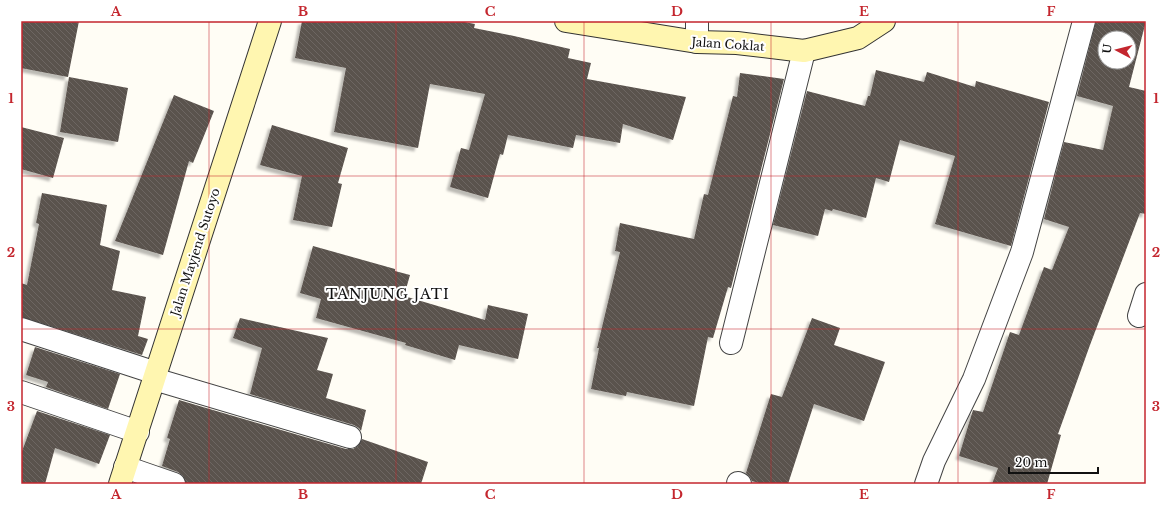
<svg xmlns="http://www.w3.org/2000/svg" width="1167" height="505" viewBox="0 0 1167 505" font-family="'Libre Baskerville',serif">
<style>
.building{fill:url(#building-back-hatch);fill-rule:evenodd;filter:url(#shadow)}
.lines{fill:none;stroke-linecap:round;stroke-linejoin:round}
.street-casing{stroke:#444;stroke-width:24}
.secondary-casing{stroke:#333;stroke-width:24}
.street{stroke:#fff;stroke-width:22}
.secondary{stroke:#fff6b0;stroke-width:22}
.grid{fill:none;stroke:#c4262e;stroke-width:1;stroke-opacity:0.55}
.labels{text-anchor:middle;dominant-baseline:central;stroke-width:4;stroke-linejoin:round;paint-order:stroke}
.street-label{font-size:12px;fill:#111;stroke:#fff}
.quarter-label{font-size:14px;letter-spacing:1px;fill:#111;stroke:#fff}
.neatline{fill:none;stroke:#c4262e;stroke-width:1.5}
.grid-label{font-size:13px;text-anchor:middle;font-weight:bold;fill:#c4262e}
</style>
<defs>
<pattern id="building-back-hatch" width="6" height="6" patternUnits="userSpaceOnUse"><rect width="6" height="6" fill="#5a524d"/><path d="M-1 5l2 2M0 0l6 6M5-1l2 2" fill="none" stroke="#6d6662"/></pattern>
<filter id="shadow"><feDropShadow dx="-3.5" dy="3.5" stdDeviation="1" flood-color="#0004"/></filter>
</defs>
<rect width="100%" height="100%" fill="#fffdf5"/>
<path class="building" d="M 21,21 L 79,21 L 68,77 L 21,68 Z
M 302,21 L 459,21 L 475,24 L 474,28 L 514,36 L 570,49 L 568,58 L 591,63 L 587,79 L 686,97 L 673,140 L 623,124 L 620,143 L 576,135 L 573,148 L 508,135 L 503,155 L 500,154 L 488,198 L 450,187 L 461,148 L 469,150 L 485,94 L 430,84 L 418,148 L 334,132 L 346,68 L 295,58 Z
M 1096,21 L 1146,21 L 1129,87 L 1146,91 L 1146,214 L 1140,213 L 1090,345 L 1058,434 L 1061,435 L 1047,484 L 992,484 L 998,468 L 959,456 L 973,410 L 983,412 L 1010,332 L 1019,335 L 1044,267 L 1052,270 L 1069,227 L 1044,219 L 1064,142 L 1103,150 L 1113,106 L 1077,96 ZM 1105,38 L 1129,38 L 1129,62 L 1105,62 Z
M 876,70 L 924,82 L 927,72 L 975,87 L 976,81 L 1049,102 L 1011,246 L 935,224 L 955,156 L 900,140 L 889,182 L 876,178 L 866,218 L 833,209 L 832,211 L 825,209 L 818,236 L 773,225 L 807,91 L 865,106 L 868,96 L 870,96 Z
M 740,73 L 784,79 L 731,288 L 728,287 L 713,338 L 708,337 L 694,406 L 627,392 L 626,396 L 591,389 L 599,348 L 597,348 L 620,252 L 615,251 L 620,223 L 694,239 L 704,194 L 708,195 L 733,96 L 737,97 Z
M 69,77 L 128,88 L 118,142 L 60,132 Z
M 174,95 L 214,111 L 193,163 L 189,161 L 163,255 L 115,241 Z
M 272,125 L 348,148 L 338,183 L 342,184 L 332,227 L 293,220 L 302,176 L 260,165 Z
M 21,127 L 64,138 L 53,178 L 21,169 Z
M 42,193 L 107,205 L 100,245 L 120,251 L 112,290 L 146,297 L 138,336 L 148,339 L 142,355 L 21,317 L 21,283 L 27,285 L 39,224 L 36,223 Z
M 313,246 L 395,269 L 395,271 L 410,275 L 404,296 L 485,320 L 488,305 L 528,314 L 518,359 L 459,345 L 455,360 L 405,345 L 406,343 L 316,318 L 321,299 L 300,293 Z
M 240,318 L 328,338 L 317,370 L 333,374 L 326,398 L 366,410 L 361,431 L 359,428 L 354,425 L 250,394 L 262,348 L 233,338 Z
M 812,318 L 840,328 L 834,345 L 885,362 L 864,421 L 814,404 L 788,484 L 762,484 L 752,481 L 750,477 L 746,473 L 771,394 L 782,397 Z
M 35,347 L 120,374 L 108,409 L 46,387 L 48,382 L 26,375 Z
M 179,400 L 346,449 L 353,449 L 358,446 L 362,439 L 428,462 L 421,484 L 186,484 L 183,476 L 178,472 L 162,466 L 170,439 L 167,438 Z
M 37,411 L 110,435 L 99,464 L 55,448 L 45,484 L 21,484 L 21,454 Z"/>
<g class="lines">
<defs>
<path id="street" d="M 697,21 L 697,42
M 1139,316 L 1146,294
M 21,329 L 156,373
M 731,343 L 804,51
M 154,379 L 350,437
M 21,392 L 138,432
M 125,467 L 174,484
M 738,483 L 740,484
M 926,484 L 934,461 L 974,379 L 1022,252 L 1084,21"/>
<path id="secondary" d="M 566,21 L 697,42 L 737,43 L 804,51 L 858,38 L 884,21
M 120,484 L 270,21"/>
</defs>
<use href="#street" class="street-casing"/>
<use href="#secondary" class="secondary-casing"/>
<use href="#street" class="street"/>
<use href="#secondary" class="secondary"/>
</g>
<path class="grid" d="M 209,21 L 209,484M 396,21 L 396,484M 584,21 L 584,484M 771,21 L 771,484M 958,21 L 958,484M 21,176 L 1146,176M 21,329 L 1146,329"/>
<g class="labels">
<g class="street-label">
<text transform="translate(728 44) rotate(4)">Jalan Coklat</text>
<text transform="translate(195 252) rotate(-72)">Jalan Mayjend Sutoyo</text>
</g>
<g class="quarter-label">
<text x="388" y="294">TANJUNG JATI</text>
</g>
</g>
<rect width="1167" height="505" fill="none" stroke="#ffffff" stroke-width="44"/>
<g transform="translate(1117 50) rotate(277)"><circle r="19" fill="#ffffff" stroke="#a0a0a0"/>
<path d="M0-3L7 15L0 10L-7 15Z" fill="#c4262e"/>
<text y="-6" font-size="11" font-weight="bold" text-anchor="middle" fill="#111111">U</text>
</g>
<path d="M1009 467v6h89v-6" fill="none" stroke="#111111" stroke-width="2"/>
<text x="1015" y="467" font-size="12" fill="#111111" stroke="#ffffff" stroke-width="3" paint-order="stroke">20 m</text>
<rect x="22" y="22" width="1123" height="461" class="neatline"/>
<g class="grid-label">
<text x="116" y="16">A</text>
<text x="303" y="16">B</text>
<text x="490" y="16">C</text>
<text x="677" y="16">D</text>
<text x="864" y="16">E</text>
<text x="1051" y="16">F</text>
<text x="11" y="103">1</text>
<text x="1156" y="103">1</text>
<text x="11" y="257">2</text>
<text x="1156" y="257">2</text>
<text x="11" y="411">3</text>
<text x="1156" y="411">3</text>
<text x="116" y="499">A</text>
<text x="303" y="499">B</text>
<text x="490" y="499">C</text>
<text x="677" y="499">D</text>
<text x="864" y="499">E</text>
<text x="1051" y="499">F</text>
</g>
</svg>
